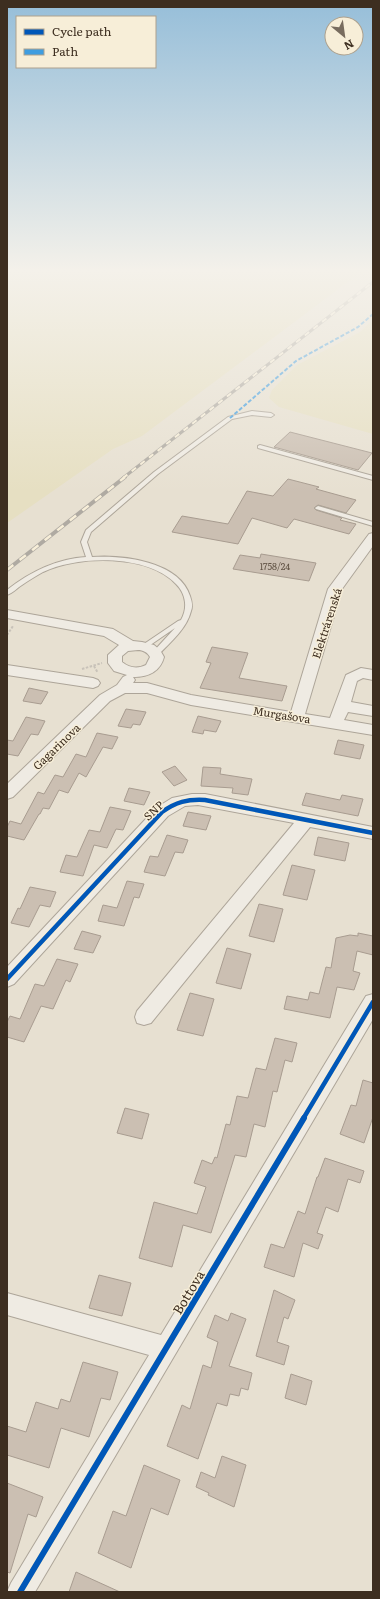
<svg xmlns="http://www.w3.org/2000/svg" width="380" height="1599" viewBox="0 0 380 1599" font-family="Literata,serif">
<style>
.farmland{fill:#e6dfc2}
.building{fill:#cbbfb2;stroke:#a89c90}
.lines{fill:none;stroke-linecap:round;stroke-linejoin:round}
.lane-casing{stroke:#ada599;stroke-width:2}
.street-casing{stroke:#ada599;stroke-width:2}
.path{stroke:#c8c2b9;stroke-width:2;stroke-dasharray:2.5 1.5;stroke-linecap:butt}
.lane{fill:#efebe3;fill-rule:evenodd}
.street{fill:#efebe3;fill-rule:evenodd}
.rail-far1-casing{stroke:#afaaa2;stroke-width:3}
.rail-casing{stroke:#afaaa2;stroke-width:4}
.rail-far1{stroke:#f7eed8;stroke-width:2;stroke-dasharray:5.5;stroke-linecap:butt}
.rail{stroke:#f7eed8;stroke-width:2.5;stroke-dasharray:8;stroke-linecap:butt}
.quiet{stroke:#3f9de0;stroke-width:2;stroke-dasharray:4 2;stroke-linecap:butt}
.cycleway-far1-casing{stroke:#f7eed8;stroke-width:7}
.cycleway-casing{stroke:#f7eed8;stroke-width:8}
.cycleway-far1{stroke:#0057b8;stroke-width:4.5}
.cycleway{stroke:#0057b8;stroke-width:6}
.labels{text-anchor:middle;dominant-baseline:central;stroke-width:3;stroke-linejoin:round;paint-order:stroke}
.number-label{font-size:9px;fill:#605244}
.street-label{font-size:11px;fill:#3d2e20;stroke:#f7eed8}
.near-street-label{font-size:13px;fill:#3d2e20;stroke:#f7eed8}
</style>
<rect width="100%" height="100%" fill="#e7e0d1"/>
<path class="farmland" d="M 7,269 L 365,269 L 142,436 L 113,449 L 7,523 Z
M 373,319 L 373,434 L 279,407 L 269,398 L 272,390 L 297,365 L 360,332 Z"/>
<path class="building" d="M 290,432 L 372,453 L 358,470 L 274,447 Z
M 288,479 L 319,487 L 316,489 L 356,500 L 346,513 L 318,505 L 314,508 L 316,510 L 342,518 L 340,520 L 356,524 L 349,534 L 294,519 L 287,528 L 252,518 L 238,544 L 172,532 L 182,516 L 228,524 L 247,491 L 273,496 Z
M 261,554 L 316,563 L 309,581 L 233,569 L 240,555 L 260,558 Z
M 212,647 L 248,653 L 239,678 L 287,686 L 282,701 L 200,688 L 211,663 L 206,662 Z
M 29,688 L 48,692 L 41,704 L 23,701 Z
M 126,709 L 146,712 L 140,725 L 133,724 L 131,728 L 118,726 Z
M 198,716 L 221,721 L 216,732 L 204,730 L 203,734 L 192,732 Z
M 26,717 L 45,721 L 38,735 L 31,734 L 18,756 L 7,754 L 7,740 L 13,741 Z
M 97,733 L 118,737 L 112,749 L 103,747 L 86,777 L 79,773 L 68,793 L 59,790 L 49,809 L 43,808 L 40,814 L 39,814 L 24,840 L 7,836 L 7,827 L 10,821 L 21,824 L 38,792 L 44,794 L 55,775 L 63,777 L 76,754 L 86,757 Z
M 338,740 L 364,745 L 360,759 L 334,754 Z
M 175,766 L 187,780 L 174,786 L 162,772 Z
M 203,767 L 221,768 L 220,774 L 252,779 L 248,795 L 232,793 L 233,788 L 201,786 Z
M 129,788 L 150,792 L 144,805 L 124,801 Z
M 306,793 L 340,800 L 342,795 L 363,799 L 358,816 L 302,805 Z
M 110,807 L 131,811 L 123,830 L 116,829 L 107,848 L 94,845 L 83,876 L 60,872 L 66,855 L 77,857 L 89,830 L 100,832 Z
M 188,812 L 211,816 L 206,830 L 183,826 Z
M 167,835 L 188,840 L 183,853 L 175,852 L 165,876 L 144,872 L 150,856 L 158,857 Z
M 318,837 L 349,843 L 345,861 L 314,855 Z
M 292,865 L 315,870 L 307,900 L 283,895 Z
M 127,881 L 144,884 L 139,898 L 134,897 L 124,926 L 98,921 L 103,905 L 117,908 Z
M 30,887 L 56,892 L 50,907 L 40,905 L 29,927 L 11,923 L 18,908 L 20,909 Z
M 259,904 L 283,909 L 274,942 L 249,936 Z
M 82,931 L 101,936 L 93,953 L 74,949 Z
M 358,933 L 373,936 L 373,955 L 357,951 L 353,971 L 360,973 L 354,990 L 337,987 L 330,1018 L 284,1009 L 287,996 L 308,1000 L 310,992 L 319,994 L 326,967 L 331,968 L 336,938 L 350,935 L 358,936 Z
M 227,948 L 251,954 L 241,989 L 216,983 Z
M 57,959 L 78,964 L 70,982 L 66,980 L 53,1009 L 41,1006 L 24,1042 L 7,1037 L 7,1022 L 10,1016 L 20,1019 L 35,984 L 44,986 Z
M 190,993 L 214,999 L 203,1036 L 177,1030 Z
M 275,1038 L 297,1043 L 292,1062 L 285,1060 L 277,1092 L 273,1091 L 265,1127 L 254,1124 L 246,1157 L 235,1155 L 211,1233 L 183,1225 L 172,1267 L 139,1258 L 154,1202 L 197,1214 L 206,1187 L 194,1183 L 202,1160 L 212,1164 L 215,1157 L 217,1158 L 226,1124 L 230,1125 L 237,1096 L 248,1098 L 256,1068 L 266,1070 Z
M 363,1080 L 373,1083 L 373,1117 L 364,1143 L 340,1134 L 351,1105 L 356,1106 Z
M 125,1108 L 149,1114 L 142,1139 L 117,1133 Z
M 325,1158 L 364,1171 L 360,1183 L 348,1179 L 338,1212 L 326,1207 L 317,1233 L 323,1235 L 318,1249 L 303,1243 L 294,1277 L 264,1267 L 271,1244 L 284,1248 L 298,1211 L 305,1214 L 317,1177 L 318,1177 Z
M 99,1275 L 131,1283 L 122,1316 L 89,1308 Z
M 274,1290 L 295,1300 L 288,1319 L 284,1317 L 277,1342 L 289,1346 L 284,1365 L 256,1356 Z
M 231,1313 L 246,1319 L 229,1366 L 252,1373 L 248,1390 L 241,1388 L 239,1396 L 230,1394 L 227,1406 L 217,1403 L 198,1459 L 167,1446 L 182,1405 L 190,1409 L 203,1365 L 211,1368 L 218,1342 L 207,1337 L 215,1315 L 228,1321 Z
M 83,1362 L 118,1372 L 110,1400 L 101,1398 L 89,1437 L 61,1428 L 49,1468 L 7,1455 L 7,1426 L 26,1432 L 36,1402 L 58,1409 L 61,1399 L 70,1402 Z
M 291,1374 L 312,1381 L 306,1405 L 285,1398 Z
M 222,1456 L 246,1465 L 234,1507 L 208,1495 L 209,1493 L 196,1487 L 201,1472 L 215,1478 Z
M 144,1465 L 180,1480 L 168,1515 L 151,1508 L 131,1568 L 98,1553 L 113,1511 L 126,1516 Z
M 7,1483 L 43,1497 L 36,1517 L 28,1514 L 10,1573 L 7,1572 Z
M 76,1572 L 120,1592 L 69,1592 Z"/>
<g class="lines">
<defs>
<path id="lane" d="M 252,411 L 271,413 L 274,415 L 271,417 L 252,415 L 232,419 L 158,474 L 91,532 L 87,542 L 92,557 C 123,555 179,561 190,596 C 192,602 193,606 191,611 C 187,628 171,642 158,655 L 154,655 L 152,653 L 175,628 L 146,648 L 144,648 L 141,646 L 178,621 L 181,620 C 188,608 186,594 176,584 C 148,554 78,555 43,572 C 36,576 29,580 22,585 C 17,588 13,593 7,595 L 7,590 C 30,572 56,559 86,557 L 81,542 L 86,530 L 154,472 L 228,417 Z
M 260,445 L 373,476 L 373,480 L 258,448 L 258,446 Z
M 318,506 L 373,522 L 373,526 L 316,509 L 315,508 Z"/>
<path id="street" d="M 373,533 L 373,546 L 342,589 L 305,714 L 330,718 L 346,675 L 361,668 L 373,670 L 373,680 L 363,678 L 357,681 L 351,702 L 373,706 L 373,716 L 348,712 L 344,720 L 373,725 L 373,735 L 191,705 L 147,693 L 125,693 L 110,701 L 13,797 L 7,799 L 7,784 L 100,695 L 117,685 L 123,677 L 127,675 L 114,671 L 108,663 L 108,655 L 119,645 L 104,636 L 7,618 L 7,610 L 113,629 L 133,641 L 142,642 L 154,645 L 160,650 L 164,657 C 160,672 148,677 133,677 L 135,680 L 133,683 L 147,683 L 191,695 L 291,712 L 328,589 L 369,534 ZM 138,650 C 143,650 147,652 150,657 L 146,665 C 138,669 129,668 122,662 L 122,656 L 128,651 Z
M 7,665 L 93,678 L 98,680 L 100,683 L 98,686 L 93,688 L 7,675 Z
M 192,794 L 205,794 L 373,827 L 373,839 L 310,827 L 151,1023 L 144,1025 L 137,1023 L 135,1017 L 137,1011 L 294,823 L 198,805 L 185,806 L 168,816 L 14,984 L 7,987 L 7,967 L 156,808 L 172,798 Z
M 373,994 L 373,1019 L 35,1592 L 7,1592 L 11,1583 L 149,1355 L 7,1315 L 7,1293 L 161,1335 L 366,996 Z"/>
</defs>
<use href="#lane" class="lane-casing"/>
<use href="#street" class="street-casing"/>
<path class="path" d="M 7,635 L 13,626
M 94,666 L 98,673
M 82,669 L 102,663"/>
<use href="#lane" class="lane"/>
<use href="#street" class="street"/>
<defs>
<path id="rail-far1" d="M 123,478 L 373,282"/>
<path id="rail" d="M 7,570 L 125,477"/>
</defs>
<use href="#rail-far1" class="rail-far1-casing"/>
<use href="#rail" class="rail-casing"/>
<use href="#rail-far1" class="rail-far1"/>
<use href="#rail" class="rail"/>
<path class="quiet" d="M 230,418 L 296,361 L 358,327 L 373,314"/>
<defs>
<path id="cycleway-far1" d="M 7,979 L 162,812 C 176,802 187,799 205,800 L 373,833
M 303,1119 L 373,1002"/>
<path id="cycleway" d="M 20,1592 L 304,1118"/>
</defs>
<use href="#cycleway-far1" class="cycleway-far1-casing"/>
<use href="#cycleway" class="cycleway-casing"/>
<use href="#cycleway-far1" class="cycleway-far1"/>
<use href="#cycleway" class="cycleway"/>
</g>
<linearGradient id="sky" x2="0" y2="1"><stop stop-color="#96bed9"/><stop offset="0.55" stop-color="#f4f1ea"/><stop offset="1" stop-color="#f4f1ea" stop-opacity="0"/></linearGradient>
<rect width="380" height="492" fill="url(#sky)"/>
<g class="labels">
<g class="number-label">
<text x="275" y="566">1758/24</text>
</g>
<g class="street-label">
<text transform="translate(326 623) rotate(-72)">Elektrárenská</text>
<text transform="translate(282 714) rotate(9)">Murgašova</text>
<text transform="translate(56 746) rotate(-44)">Gagarinova</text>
<text transform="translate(153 810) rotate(-43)">SNP</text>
</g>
<g class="near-street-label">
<text transform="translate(188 1292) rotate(-59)">Bottova</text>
</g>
</g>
<rect width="380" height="1599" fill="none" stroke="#3d2e20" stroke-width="16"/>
<rect x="16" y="16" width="140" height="52" fill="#f7eed8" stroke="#ada18e"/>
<rect x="24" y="29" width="20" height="6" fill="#0057b8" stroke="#ada18e"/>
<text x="52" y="36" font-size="12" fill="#3d2e20">Cycle path</text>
<rect x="24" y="49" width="20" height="6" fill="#3f9de0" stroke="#ada18e"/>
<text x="52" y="56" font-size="12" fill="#3d2e20">Path</text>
<g transform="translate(344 36) rotate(151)"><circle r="19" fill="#f7eed8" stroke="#ada18e"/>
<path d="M0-3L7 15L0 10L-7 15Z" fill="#786c5e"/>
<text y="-6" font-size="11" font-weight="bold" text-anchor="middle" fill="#3d2e20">N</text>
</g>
</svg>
